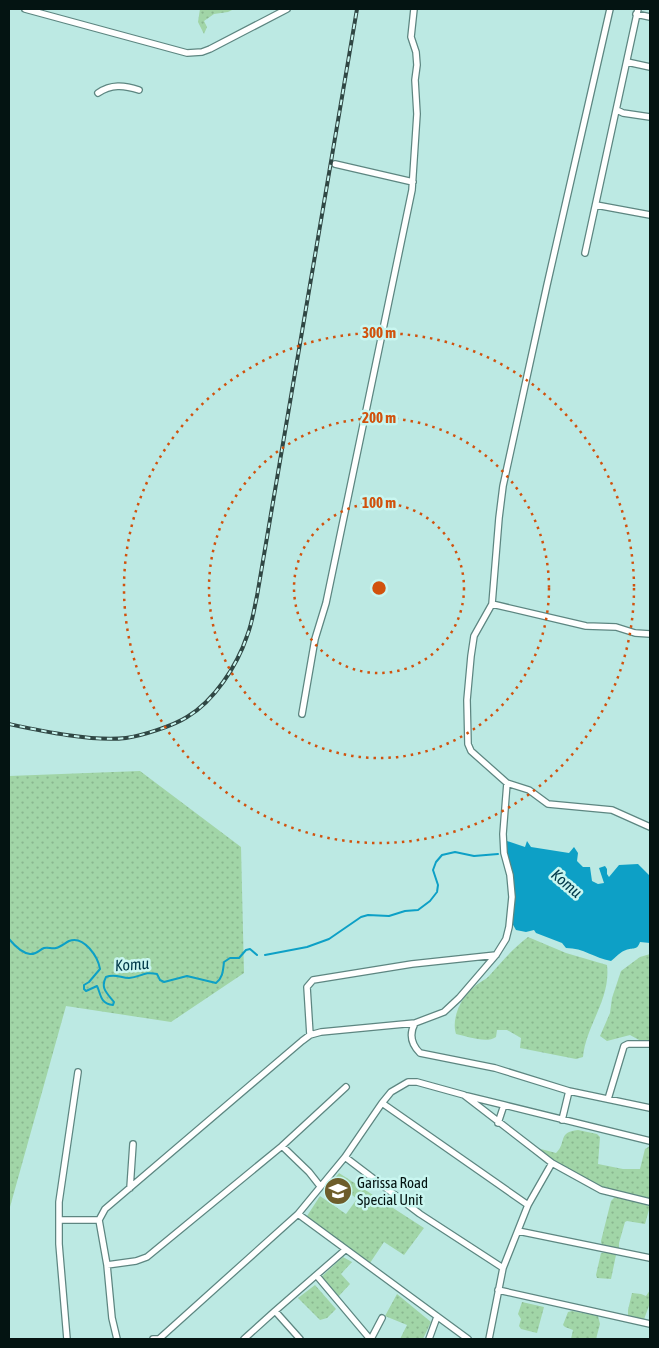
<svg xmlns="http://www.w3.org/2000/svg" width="659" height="1348" viewBox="0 0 659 1348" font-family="'Asap Condensed',sans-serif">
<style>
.grass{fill:url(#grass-dots)}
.water{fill:#0da0c6}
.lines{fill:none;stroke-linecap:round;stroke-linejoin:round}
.stream{stroke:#0da0c6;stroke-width:2}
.street-casing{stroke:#5d8681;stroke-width:8}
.street{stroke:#fff;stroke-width:5.5}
.rail-casing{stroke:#304744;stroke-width:4}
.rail{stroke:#c9f6f0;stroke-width:2;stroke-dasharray:5.5;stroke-linecap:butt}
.ring{fill:none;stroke:#d1520d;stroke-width:2.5;stroke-dasharray:2.5 5}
.labels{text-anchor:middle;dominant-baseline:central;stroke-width:5;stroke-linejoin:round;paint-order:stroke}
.poi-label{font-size:15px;fill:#041412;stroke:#c9f6f0;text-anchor:start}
.water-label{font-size:16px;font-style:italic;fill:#003848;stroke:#c9f6f0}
.centre{fill:#d1520d;stroke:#c9f6f0;stroke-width:2.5}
.ring-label{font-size:15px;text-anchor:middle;font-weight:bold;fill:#d1520d;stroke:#c9f6f0;stroke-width:5;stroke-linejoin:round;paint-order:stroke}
</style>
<defs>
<pattern id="grass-dots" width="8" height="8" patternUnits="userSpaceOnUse" patternTransform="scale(1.25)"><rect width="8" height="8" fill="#a1d5a7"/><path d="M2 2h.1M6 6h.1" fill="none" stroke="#89b68f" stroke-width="1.8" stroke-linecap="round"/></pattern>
</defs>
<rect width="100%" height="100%" fill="#bce9e3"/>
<path class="grass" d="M 200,9 L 234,9 L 228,12 L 214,14 L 204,21 L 207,27 L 204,34 L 198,22 Z
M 140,771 L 241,847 L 244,973 L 171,1022 L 66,1006 L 10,1207 L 9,1218 L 9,776 Z
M 528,937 L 566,953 L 607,965 C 611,999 586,1025 583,1057 L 576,1059 L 520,1048 L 521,1038 L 507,1030 L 497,1030 L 496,1037 C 486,1044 467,1036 456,1034 C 451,1019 461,997 474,987 C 479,982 484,981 489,976 C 502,962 513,948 528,937 Z
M 650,954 L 650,1046 L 630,1035 L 607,1041 L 600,1036 L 610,1013 L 612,998 L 621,971 L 640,957 Z
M 578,1130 L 597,1134 L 600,1137 L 598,1164 L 623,1169 L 640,1169 L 645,1149 L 650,1146 L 650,1203 L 610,1192 L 541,1155 L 537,1148 L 556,1153 C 567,1143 557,1132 578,1130 Z
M 339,1173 L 424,1228 L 404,1255 L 384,1242 L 368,1266 L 307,1216 L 320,1196 L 346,1214 L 357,1199 L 341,1186 L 331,1193 L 326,1189 Z
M 615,1197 L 650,1206 L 645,1224 L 627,1221 L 625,1222 L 619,1243 L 619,1251 L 602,1247 L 601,1241 L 611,1201 Z
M 607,1252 L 615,1253 L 616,1255 L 611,1279 L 597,1278 L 596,1275 L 601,1253 Z
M 343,1257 L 352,1262 L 341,1274 L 350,1284 L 338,1297 L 319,1279 Z
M 315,1285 L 336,1309 L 327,1318 L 320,1320 L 298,1298 Z
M 650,1290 L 650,1303 L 643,1322 L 628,1318 L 628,1310 L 632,1293 L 641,1294 L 646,1296 Z
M 397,1294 L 431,1322 L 423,1339 L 400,1339 L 407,1325 L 385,1316 Z
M 522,1302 L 544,1307 L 537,1333 L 521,1329 L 519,1326 L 521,1319 L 518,1314 Z
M 572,1311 L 598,1316 L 600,1324 L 596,1339 L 571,1339 L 573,1330 L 565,1327 L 563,1325 L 568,1312 Z"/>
<path class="water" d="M 504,840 L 525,847 L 527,841 L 531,847 L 569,853 L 574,847 L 578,853 L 577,861 L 583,867 L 590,867 L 592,881 L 598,884 L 604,883 L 599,868 L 605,866 L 607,869 L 607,874 L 609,877 L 619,865 L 638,864 L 650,876 L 650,943 L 640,942 C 637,951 633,947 626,950 C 621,951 615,958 611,961 C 594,958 584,948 566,948 L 562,943 L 536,933 L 534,930 L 526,932 L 516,930 L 512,923 L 515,898 L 512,880 L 506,862 Z"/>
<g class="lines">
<path class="stream" d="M 9,939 C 14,945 22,953 30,954 C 36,955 39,950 44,948 C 48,947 52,949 56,948 C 61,947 65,943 69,941 C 84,935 98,957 100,969 L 89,982 L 84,985 L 84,989 L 86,991 L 97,986 C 101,994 100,1004 113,1005 L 114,1002 C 107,993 100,988 106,977 C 115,973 121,978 129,978 C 141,977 144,971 157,974 L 160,980 L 164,982 L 187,976 L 216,983 C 223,978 223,970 224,962 L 230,958 L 239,958 L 246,950 L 250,949 L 257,955
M 265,955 L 307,947 L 329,939 L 361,917 L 368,915 L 389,916 L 405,911 L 418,910 L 430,901 L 437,892 L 438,885 L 433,870 L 436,862 L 442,855 L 455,852 L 474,856 L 498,854"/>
<defs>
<path id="street" d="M 25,9 L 187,53 L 202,52 L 210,49 L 287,9
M 610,9 L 547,285 L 503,486 L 499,518 L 492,604 L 474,636 L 471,656 L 467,700 L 468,744 L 471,751 L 507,783 L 529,790 L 548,804 L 612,810 L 650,827
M 636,14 L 650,17
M 627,62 L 650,67
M 98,93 C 111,84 124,85 139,90
M 617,110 L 623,113 L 650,117
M 335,164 L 413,182
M 596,205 L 650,215
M 585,253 L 638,9
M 492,604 L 586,626 L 616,627 L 635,633 L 650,634
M 302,714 L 315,639 L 326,603 L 412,190 L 417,114 L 415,80 L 417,65 L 416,52 L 411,37 L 414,9
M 507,783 L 503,834 L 504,853 L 510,875 L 512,897 L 509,927 L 506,939 L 496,955 L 459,998 L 444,1012 L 415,1023 C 409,1034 411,1044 420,1053 L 495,1068 L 569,1091 L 562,1120
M 310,1035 L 307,987 L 313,980 L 412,964 L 496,955
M 569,1091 L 650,1108
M 467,1096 L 504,1105
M 608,1099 L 624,1046 L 628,1044 L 650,1044
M 382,1103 L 528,1205
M 498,1123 L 504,1105 L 650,1141
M 282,1146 L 346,1087
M 345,1157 L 420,1214 L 503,1268
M 130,1188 L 133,1144
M 298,1214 L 468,1339
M 59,1220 L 99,1220
M 518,1231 L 650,1258
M 107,1265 L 136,1261 L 147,1257 L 282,1146 L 309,1172 L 320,1186
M 317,1276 L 370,1339
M 498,1290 L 650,1324
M 67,1339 L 59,1244 L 59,1202 L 78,1072
M 117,1339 L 112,1318 L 107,1265 L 99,1220 L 105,1209 L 302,1041 L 310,1035 L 321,1032 L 415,1023
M 153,1339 L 159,1339 L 298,1214 L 345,1157 L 382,1103 L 391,1092 L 408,1082 L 417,1082 L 464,1095 L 552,1163 L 601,1190 L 650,1202
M 244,1339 L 275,1311
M 300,1339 L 275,1311 L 345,1250
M 371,1339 L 382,1318
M 429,1339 L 437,1317
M 489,1339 L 503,1268 L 528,1205 L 552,1163"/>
</defs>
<use href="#street" class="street-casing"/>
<use href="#street" class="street"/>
<defs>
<path id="rail" d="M 9,724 C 42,731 93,742 126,738 C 141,736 173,726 187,717 C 214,701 237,666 247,636 C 252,624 254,609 257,596 L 357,9"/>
</defs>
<use href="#rail" class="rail-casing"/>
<use href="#rail" class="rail"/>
</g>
<g class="ring">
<circle cx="379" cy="588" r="85"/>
<circle cx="379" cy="588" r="170"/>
<circle cx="379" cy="588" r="255"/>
</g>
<defs>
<symbol id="school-disc" viewBox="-11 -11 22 22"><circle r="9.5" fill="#6d5d2b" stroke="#c9f6f0"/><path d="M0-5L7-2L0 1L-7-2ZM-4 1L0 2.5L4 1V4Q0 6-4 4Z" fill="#fff"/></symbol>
</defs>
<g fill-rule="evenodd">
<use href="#school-disc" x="322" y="1175" width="32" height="32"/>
</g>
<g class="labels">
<g class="poi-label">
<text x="357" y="1182">Garissa Road<tspan x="357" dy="17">Special Unit</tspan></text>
</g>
<g class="water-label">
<text transform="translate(567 883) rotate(40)">Komu</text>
<text transform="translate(132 964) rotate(-4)">Komu</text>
</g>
</g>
<circle cx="379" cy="588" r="8" class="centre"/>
<g class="ring-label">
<text x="379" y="338">300 m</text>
<text x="379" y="423">200 m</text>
<text x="379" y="508">100 m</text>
</g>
<rect width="659" height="1348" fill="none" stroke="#041412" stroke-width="20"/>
</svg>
